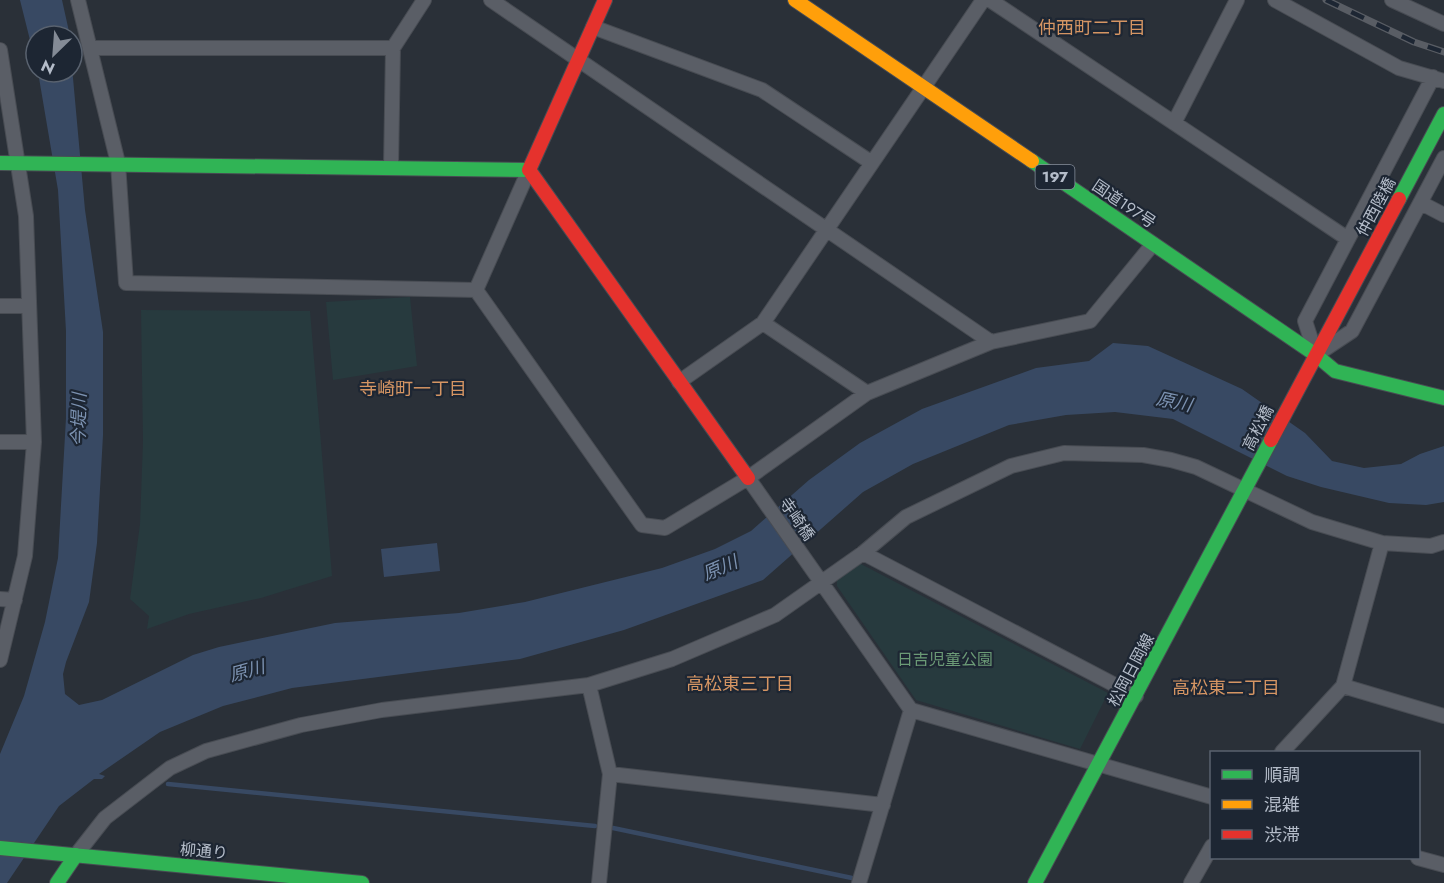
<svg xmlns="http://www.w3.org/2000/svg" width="1444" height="883" viewBox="0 0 1444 883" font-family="Jost,'Noto Sans JP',sans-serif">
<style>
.green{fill:#273a3e}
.water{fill:#384963}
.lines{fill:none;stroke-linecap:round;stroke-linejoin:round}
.stream{stroke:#384963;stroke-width:4.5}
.street-casing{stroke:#484c53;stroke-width:16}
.fast-casing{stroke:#484c53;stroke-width:16}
.slow-casing{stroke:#484c53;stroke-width:16}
.jam-casing{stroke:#484c53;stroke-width:16}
.street{stroke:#5a5e66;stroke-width:14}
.fast{stroke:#30b455;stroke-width:14}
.slow{stroke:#ff9f0a;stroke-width:14}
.jam{stroke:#e5322d;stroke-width:14}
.rail-casing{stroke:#595d64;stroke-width:7}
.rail{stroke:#1d2633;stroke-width:4.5;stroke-dasharray:14;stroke-linecap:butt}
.labels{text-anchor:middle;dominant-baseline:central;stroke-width:4.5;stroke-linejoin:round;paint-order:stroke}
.shield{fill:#1d2633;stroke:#878f9c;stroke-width:1.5}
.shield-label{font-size:15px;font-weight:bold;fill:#b4bcc9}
.street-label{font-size:16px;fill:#b4bcc9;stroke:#1d2633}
.park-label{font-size:16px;fill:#6b9a76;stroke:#1d2633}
.neighbourhood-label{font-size:18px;fill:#d59563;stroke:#1d2633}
.water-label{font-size:18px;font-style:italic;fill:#7c92b1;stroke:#1d2633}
</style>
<rect width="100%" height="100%" fill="#2a3038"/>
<path class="green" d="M 410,297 L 417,366 L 333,380 L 326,302 Z
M 141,310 L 310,311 L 332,576 L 261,598 L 189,614 L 147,629 L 149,616 L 130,599 L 140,524 L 143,441 Z
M 859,563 L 1108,693 L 1080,749 L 916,700 L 837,586 L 837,580 Z"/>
<path class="water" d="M 20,0 L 62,0 L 70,36 L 36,36 L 36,64 Z
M 72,67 L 85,210 L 103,332 L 103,435 L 97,543 L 89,602 L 66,662 L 63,674 L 65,694 L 79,705 L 102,700 L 193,655 L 219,647 L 335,623 L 459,613 L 525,602 L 662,568 L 715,549 L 751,531 L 809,480 L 860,443 L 922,409 L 1036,368 L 1089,361 L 1113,343 L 1148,346 L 1242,389 L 1305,433 L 1332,461 L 1364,468 L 1401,464 L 1420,454 L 1444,446 L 1444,502 L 1426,505 L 1389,503 L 1321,487 L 1287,476 L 1173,419 L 1115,412 L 1066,415 L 1009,425 L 913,464 L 863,492 L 763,580 L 624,630 L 520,659 L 292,688 L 223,706 L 160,732 L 99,774 L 105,776 L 102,779 L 94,779 L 59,806 L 7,883 L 0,883 L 0,754 L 24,696 L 45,622 L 58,558 L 66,418 L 66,331 L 58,190 L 38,72 L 72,72 Z
M 437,543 L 440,571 L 384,577 L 381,549 Z"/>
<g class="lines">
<path class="stream" d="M 168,784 L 595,826
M 613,828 L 852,878"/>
<defs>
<path id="street" d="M 78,0 L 118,163 L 126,283 L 476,290
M 491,0 L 991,342
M 990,0 L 1348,239
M 1275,0 L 1399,68 L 1444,81
M 1392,0 L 1444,24
M 593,27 L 762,90 L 872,163
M 92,48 L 393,48
M 0,50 L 26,216 L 34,442 L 25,556 L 0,660
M 1433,77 L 1305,321 L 1316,355 L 1352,331 L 1444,158
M 1174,123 L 1237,0
M 391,168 L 393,48 L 424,0
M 1421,203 L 1444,215
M 476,290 L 642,525 L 665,528 L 748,478 L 867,393 L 991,342 L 1090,321 L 1153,244
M 476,290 L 529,170
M 0,306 L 28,306
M 763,323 L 867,393
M 679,382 L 763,323 L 983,0
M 0,442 L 34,442
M 748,478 L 911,710 L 1212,797
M 863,553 L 1136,696
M 0,599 L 15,600
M 589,685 L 610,774 L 599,883
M 1343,686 L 1444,716
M 1282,752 L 1343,686 L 1382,543
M 610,774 L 883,805
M 76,855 L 105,818 L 170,768 L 206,751 L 301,725 L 382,710 L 589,685 L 672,659 L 775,615 L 863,553 L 906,517 L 1011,466 L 1064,453 L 1143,455 L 1171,460 L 1196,467 L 1312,522 L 1382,543 L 1431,546 L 1444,542
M 1418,858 L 1444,865
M 859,883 L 911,710
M 1191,883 L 1212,846"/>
<path id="fast" d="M 1032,161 L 1316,355 L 1335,371 L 1444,398
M 0,163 L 529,170
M 1399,199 L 1444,114
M 0,848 L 362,883
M 57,883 L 76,855
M 1035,883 L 1271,440"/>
<path id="slow" d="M 795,0 L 1032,161"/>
<path id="jam" d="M 529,170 L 748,478
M 529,170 L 605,0
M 1271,440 L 1399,199"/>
</defs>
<use href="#street" class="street-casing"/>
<use href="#fast" class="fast-casing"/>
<use href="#slow" class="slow-casing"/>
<use href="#jam" class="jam-casing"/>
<use href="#street" class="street"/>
<use href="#fast" class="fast"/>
<use href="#slow" class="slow"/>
<use href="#jam" class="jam"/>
<defs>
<path id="rail" d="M 1326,0 L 1414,42 L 1444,52"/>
</defs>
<use href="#rail" class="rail-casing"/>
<use href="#rail" class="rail"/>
</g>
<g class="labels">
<rect class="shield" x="1035.5" y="165" width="39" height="24" rx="4.5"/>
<g class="shield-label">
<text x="1055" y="177">197</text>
</g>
<g class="street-label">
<text transform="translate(1124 204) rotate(34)">国道197号</text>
<text transform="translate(1376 207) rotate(-62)">仲西陸橋</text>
<text transform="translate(1258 428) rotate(-63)">高松橋</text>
<text transform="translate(797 519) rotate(55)">寺崎橋</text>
<text transform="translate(1131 670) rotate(-62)">松岡日岡線</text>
<text transform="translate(204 851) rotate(5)">柳通り</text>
</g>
<g class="park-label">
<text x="945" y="659">日吉児童公園</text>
</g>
<g class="neighbourhood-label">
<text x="1092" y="28">仲西町二丁目</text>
<text x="413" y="389">寺崎町一丁目</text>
<text x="740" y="684">高松東三丁目</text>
<text x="1226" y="688">高松東二丁目</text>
</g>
<g class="water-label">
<text transform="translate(1174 402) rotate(12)">原川</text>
<text transform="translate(79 420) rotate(-89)">今堤川</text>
<text transform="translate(720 568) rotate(-23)">原川</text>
<text transform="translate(247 671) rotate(-15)">原川</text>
</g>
</g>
<rect x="1210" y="751" width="210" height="108" fill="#1d2633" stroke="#59626f" stroke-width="1.5"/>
<rect x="1222" y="770" width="30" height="9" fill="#30b455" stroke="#59626f" stroke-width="1.5"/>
<text x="1264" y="781" font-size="18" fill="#b4bcc9">順調</text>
<rect x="1222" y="800" width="30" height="9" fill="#ff9f0a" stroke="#59626f" stroke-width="1.5"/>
<text x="1264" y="811" font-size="18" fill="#b4bcc9">混雑</text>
<rect x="1222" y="830" width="30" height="9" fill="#e5322d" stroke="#59626f" stroke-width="1.5"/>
<text x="1264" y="841" font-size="18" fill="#b4bcc9">渋滞</text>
<g transform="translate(54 54) rotate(205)"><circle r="28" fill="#1d2633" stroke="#59626f" stroke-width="1.5"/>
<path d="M0-4.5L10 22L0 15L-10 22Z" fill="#848b96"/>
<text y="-9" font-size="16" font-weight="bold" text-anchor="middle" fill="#b4bcc9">N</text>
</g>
</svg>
